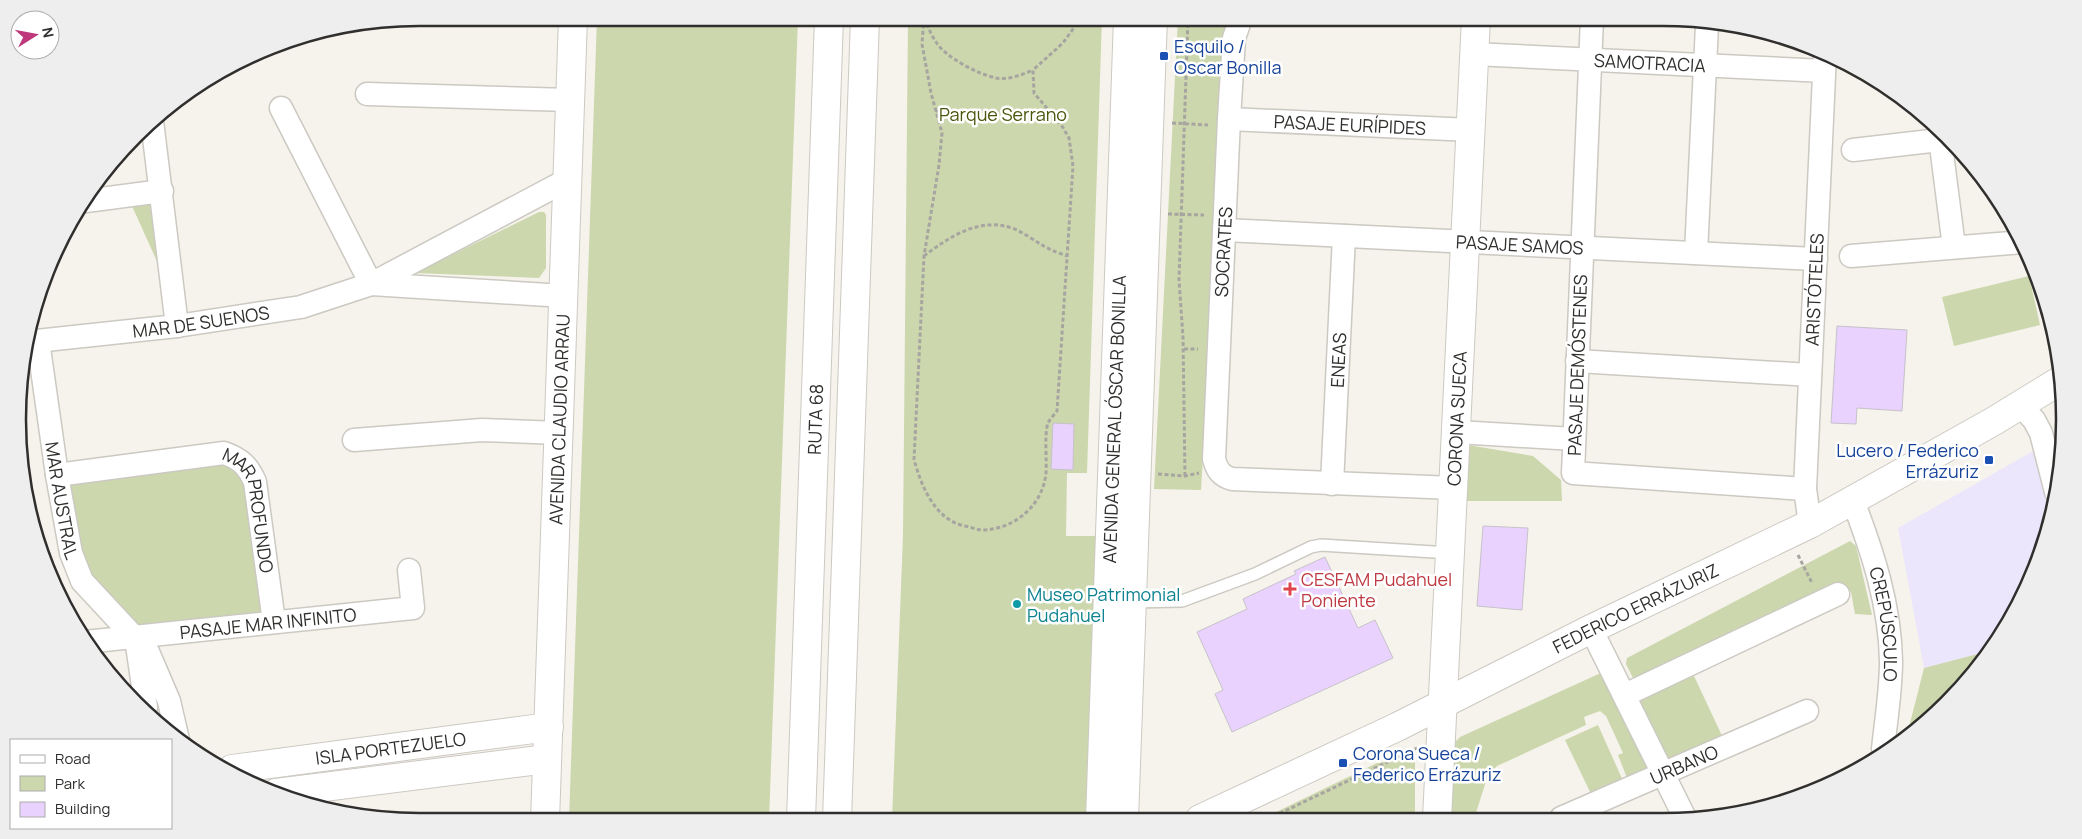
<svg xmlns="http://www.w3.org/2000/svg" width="2082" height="839" viewBox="0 0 2082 839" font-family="Manrope,sans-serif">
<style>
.education{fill:#ebe6fc}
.green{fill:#ccd7ad}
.building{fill:#e9d2fe;stroke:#c6c2c9}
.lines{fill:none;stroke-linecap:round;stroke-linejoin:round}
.service-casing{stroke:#ccc9c2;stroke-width:14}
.minor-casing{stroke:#ccc9c2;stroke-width:25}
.tertiary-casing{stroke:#ccc9c2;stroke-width:30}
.secondary-casing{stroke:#ccc9c2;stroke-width:30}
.motorway-casing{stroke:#ccc9c2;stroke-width:30}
.path{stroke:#a7a5a0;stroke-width:3;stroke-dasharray:4 2.5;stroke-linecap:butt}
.service{stroke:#fff;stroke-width:11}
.minor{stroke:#fff;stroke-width:22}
.tertiary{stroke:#fff;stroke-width:28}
.secondary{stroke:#fff;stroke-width:28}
.motorway{stroke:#fff;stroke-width:28}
.transit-dot{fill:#1a4fb4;stroke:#fff;stroke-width:2}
.health-dot{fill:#e0444e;stroke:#fff;stroke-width:2}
.culture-dot{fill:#0f9aa8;stroke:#fff;stroke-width:2}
.labels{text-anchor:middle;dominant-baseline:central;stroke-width:5;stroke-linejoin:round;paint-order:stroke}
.transit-label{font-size:18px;fill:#164399;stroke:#fff;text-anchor:start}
.street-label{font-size:18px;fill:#302f2d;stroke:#fff}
.park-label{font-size:18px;fill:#4b570d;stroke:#fff}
.health-label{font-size:18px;fill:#be3a42;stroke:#fff;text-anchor:start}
.culture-label{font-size:18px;fill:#0d838f;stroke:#fff;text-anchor:start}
.rim{fill:none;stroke:#302f2d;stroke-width:2.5}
</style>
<rect width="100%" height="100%" fill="#f6f3ec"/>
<path class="education" d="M 2040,447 L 2054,500 L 2043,548 L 1997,643 L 1989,651 L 1924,668 L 1898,528 Z"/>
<path class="green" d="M 597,18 L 798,18 L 769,821 L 569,821 Z
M 908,18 L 1102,18 L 1087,473 L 1067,473 L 1066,536 L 1096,536 L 1086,820 L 892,820 L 903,535 Z
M 1178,18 L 1229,18 L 1201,490 L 1154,489 Z
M 162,191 L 174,299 L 127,195 Z
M 539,212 L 544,212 L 546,215 L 546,268 L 539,278 L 415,273 Z
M 2029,276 L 2040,325 L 1954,346 L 1942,297 Z
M 1468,445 L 1533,456 L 1561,480 L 1562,501 L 1462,501 Z
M 238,458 L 274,622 L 135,637 L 82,581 L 57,475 Z
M 1850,541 L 1856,546 L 1872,615 L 1855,614 L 1851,592 L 1845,587 L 1635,682 L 1626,664 L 1627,658 Z
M 1989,651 L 1927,722 L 1907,735 L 1924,668 Z
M 1603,672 L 1650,771 L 1629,783 L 1618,755 L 1623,753 L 1606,716 L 1600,711 L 1584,717 L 1586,725 L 1497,766 L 1488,775 L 1474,819 L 1451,819 L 1451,746 L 1460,737 Z
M 1694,676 L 1724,740 L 1666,767 L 1635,701 Z
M 1598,725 L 1624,783 L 1593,798 L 1565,740 Z
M 1415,758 L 1415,819 L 1262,819 L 1377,763 Z"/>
<path class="building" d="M 1837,326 L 1907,330 L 1902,411 L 1857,408 L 1856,424 L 1831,423 Z
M 1053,423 L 1074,424 L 1073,470 L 1051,469 Z
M 1483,526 L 1528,528 L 1522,610 L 1477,606 Z
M 1325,557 L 1358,628 L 1375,620 L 1393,658 L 1232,732 L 1215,694 L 1223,690 L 1197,632 L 1247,609 L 1243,599 L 1296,574 L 1294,571 Z"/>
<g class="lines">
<defs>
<path id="service" d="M 1132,602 L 1182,601 L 1255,574 L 1311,547 L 1321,545 L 1450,553"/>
<g id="minor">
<path d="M 1241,18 L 1234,38 L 1229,119 L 1214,459 C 1217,470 1221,476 1232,479 L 1454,488"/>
<path d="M 1592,18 L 1573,473 L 1805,489"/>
<path id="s1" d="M 1474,54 L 1824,71"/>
<path d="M 367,94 L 570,100"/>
<path d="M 281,108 L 371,284"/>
<path id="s2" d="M 1229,119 L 1471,130"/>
<path d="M 152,121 L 177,326"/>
<path d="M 1939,130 L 1954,247"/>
<path d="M 1853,150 L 1948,139"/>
<path d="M 86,201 L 162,191"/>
<path id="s3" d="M 1224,230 L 1816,259"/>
<path d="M 1696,253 L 1707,25"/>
<path d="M 1851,256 L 2023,242"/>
<path d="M 371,284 L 564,296"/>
<path id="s4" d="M 38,341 L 57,475 L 71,553 L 82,581 L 148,652 L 169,701 L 178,740"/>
<path id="s5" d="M 27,342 L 177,326 L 301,307 L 371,284 L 567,180"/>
<path d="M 1577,361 L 1810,375"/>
<path d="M 2020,405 L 2034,420 L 2041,433 L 2056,492"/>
<path d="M 1457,432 L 1574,439"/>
<path d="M 354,440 L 482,430 L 559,433"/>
<path id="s6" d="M 57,475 L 224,453 C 241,459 248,466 255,482 L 274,622"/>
<path id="s7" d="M 1332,484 L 1344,236"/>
<path id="s8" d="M 1853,501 C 1873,553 1890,605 1891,661 C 1891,691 1886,720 1883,749"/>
<path id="s9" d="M 1810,524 L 1805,489 L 1825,54"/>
<path d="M 1591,629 L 1685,818"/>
<path id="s10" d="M 85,642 L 413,608 L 409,570"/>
<path d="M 137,645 L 146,707"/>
<path d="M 1625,695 L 1838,594"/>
<path id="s11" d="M 1561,818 L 1807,711"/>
</g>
<g id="tertiary">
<path id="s12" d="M 232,769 L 549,727"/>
<path d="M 276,793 L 547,759"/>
<path id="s13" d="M 1200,819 L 1397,727 L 1591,629 L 1810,524 L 1994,421 L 2061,380"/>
<path id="s14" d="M 1437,819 L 1476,18"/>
<path id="s15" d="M 545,821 L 573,18"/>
</g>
<g id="secondary">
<path id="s16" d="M 1100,820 L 1128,18"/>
<path d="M 1124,820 L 1153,18"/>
</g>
<g id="motorway">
<path id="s17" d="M 801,820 L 829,18"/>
<path d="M 837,820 L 865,18"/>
</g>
</defs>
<use href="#service" class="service-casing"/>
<use href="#minor" class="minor-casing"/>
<use href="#tertiary" class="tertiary-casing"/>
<use href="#secondary" class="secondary-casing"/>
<use href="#motorway" class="motorway-casing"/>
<path class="path" d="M 924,18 L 922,44 L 931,93 L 942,133 L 939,165 L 924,256 L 914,459 C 921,486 935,520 965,526 C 971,527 977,530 983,530 C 1015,529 1043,505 1046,473 C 1047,461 1044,434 1048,423 C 1050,419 1054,415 1057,411 L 1073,166 L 1069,138 L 1062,126 L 1034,93 L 1033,70 L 1063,43 L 1081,18
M 924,18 C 928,26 931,35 936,42 C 946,58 978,74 996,78 C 1008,80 1022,75 1033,70
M 936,111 L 1048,112
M 1172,123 L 1208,125
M 1168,214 L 1204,215
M 924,256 C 949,237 979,217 1012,228 C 1023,232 1033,240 1042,245 C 1050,250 1059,253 1067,256
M 1184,349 L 1198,349
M 1158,474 L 1185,476 L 1199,473
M 1185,476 L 1183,337 L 1179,280 L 1188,18
M 1798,555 L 1812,583
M 1268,819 L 1417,748"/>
<use href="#service" class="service"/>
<use href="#minor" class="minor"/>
<use href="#tertiary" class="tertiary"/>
<use href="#secondary" class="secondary"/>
<use href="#motorway" class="motorway"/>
</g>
<g class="transit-dot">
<rect x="1159" y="51" width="10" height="10" rx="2.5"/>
<rect x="1984" y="455" width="10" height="10" rx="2.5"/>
<rect x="1338" y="758" width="10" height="10" rx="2.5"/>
</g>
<path class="health-dot" d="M1287.5 581.5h5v5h5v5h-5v5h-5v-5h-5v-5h5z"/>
<circle class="culture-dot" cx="1017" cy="604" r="5"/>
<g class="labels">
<g class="transit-label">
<text x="1174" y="46">Esquilo /<tspan x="1174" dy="21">Oscar Bonilla</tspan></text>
<text x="1979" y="450" text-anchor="end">Lucero / Federico<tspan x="1979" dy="21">Errázuriz</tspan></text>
<text x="1353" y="753">Corona Sueca /<tspan x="1353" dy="21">Federico Errázuriz</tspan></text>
</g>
<g class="street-label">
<text stroke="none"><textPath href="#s1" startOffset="176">SAMOTRACIA</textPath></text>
<text stroke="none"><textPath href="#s2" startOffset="121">PASAJE EURÍPIDES</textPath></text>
<text stroke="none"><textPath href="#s3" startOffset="296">PASAJE SAMOS</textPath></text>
<text transform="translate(1223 252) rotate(-87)">SOCRATES</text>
<text stroke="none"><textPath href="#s9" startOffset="235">ARISTÓTELES</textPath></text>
<text stroke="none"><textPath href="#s5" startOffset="175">MAR DE SUENOS</textPath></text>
<text stroke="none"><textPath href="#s7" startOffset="124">ENEAS</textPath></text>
<text transform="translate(1577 365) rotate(-88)">PASAJE DEMÓSTENES</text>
<text stroke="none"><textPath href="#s14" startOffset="401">CORONA SUECA</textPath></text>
<text stroke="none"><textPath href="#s15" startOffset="402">AVENIDA CLAUDIO ARRAU</textPath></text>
<text stroke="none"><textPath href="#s17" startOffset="401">RUTA 68</textPath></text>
<text stroke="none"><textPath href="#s16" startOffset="401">AVENIDA GENERAL ÓSCAR BONILLA</textPath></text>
<text stroke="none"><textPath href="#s4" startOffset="161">MAR AUSTRAL</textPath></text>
<text stroke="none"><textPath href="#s6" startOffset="236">MAR PROFUNDO</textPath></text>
<text stroke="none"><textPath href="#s13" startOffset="484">FEDERICO ERRÁZURIZ</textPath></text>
<text stroke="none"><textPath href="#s10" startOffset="184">PASAJE MAR INFINITO</textPath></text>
<text stroke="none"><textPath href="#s8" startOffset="128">CREPÚSCULO</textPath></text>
<text stroke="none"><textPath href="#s12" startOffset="160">ISLA PORTEZUELO</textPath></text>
<text stroke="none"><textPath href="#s11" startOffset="134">URBANO</textPath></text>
</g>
<g class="park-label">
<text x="1003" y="114">Parque Serrano</text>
</g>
<g class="health-label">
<text x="1301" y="579">CESFAM Pudahuel<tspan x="1301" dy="21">Poniente</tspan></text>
</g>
<g class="culture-label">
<text x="1027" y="594">Museo Patrimonial<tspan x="1027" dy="21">Pudahuel</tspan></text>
</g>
</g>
<path d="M0 0H2082V839H0ZM419 26H1663A393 393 0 0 1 2056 419V420A393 393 0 0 1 1663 813H419A393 393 0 0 1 26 420V419A393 393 0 0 1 419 26Z" fill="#eee" fill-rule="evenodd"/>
<path class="rim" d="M419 26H1663A393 393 0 0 1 2056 419V420A393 393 0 0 1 1663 813H419A393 393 0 0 1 26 420V419A393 393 0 0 1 419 26Z"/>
<rect x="10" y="739" width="162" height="90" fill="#ffffff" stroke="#acacab"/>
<rect x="20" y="755" width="25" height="8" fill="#ffffff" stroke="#acacab"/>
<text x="55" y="764" font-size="15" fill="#302f2d">Road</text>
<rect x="20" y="776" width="25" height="15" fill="#ccd7ad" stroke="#acacab"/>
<text x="55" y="789" font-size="15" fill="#302f2d">Park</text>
<rect x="20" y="802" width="25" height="15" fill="#e9d2fe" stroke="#acacab"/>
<text x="55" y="814" font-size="15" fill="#302f2d">Building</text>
<g transform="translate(35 35) rotate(79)"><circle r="24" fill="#ffffff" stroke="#acacab"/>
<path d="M0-4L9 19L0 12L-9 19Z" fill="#be387b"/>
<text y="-8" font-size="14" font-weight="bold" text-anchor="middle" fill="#302f2d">N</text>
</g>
</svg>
